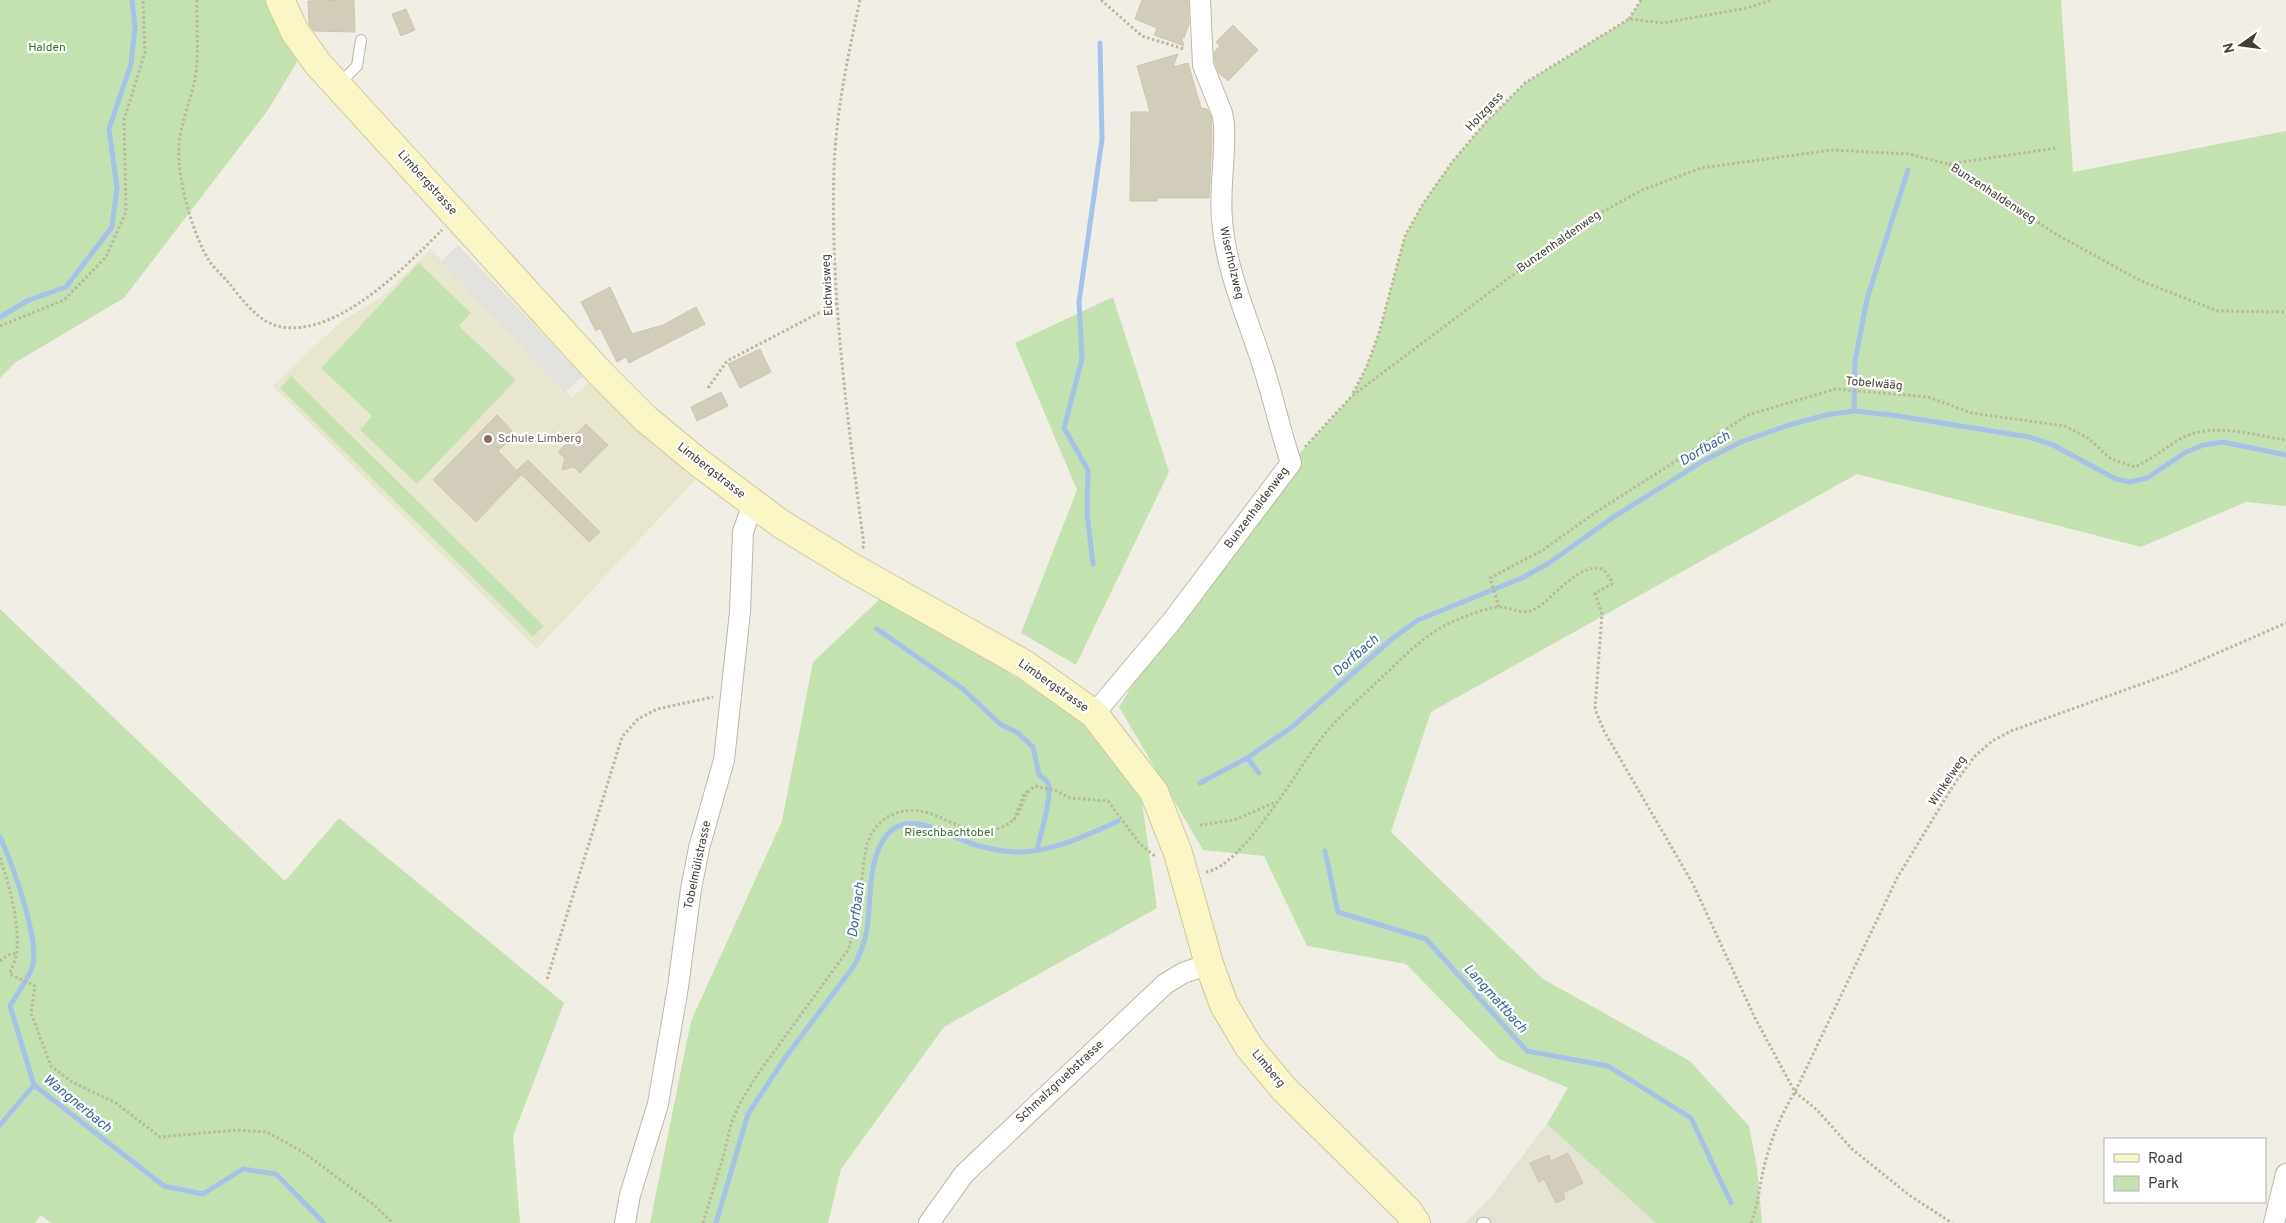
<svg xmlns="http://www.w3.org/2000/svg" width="2286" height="1223" viewBox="0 0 2286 1223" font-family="Overpass,sans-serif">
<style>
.residential{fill:#e4e2d3}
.education{fill:#e9e6d0}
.green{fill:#c4e2b0}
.parking{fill:#e2e1dd}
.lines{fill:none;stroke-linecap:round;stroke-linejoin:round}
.stream{stroke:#a5c2ea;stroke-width:5}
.building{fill:#d2ccbb;stroke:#ccc5af}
.lane-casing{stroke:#bcb8a8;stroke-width:12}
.street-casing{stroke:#bcb8a8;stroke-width:22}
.secondary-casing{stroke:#cec897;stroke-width:30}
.path{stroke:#bcb69b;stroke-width:3;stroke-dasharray:2.5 2.5;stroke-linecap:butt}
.lane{stroke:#fff;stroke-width:10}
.street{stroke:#fff;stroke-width:20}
.secondary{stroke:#faf6c6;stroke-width:28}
.education-dot{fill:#8d6e63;stroke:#fff;stroke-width:2}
.labels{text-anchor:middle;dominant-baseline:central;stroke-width:4.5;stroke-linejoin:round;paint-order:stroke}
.park-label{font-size:12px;fill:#3c702d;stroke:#fff}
.street-label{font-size:12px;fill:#434035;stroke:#fff}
.education-label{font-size:12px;fill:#785e54;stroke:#fff;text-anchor:start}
.water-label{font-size:14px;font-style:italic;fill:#3765a6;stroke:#fff}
</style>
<rect width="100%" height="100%" fill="#f1efe5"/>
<path class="residential" d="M 1550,1120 L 1658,1223 L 1465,1223 L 1492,1196 Z"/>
<path class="education" d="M 431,249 L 572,398 L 588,383 L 695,480 L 537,649 L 272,386 L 342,321 L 383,296 Z"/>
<path class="green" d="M 0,0 L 268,0 L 297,62 L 268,110 L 124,298 L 16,362 L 0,378 Z
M 1641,0 L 2061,0 L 2073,172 L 2286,131 L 2286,506 L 2246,502 L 2141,547 L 1857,474 L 1431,712 L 1391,832 L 1543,979 L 1690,1061 L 1749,1126 L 1757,1167 L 1762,1223 L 1656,1223 L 1547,1124 L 1568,1088 L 1499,1059 L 1406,964 L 1307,946 L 1264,856 L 1203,850 L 1119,707 L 1172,621 L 1291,463 L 1352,396 L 1367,366 L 1379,333 L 1405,236 L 1423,204 L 1453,161 L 1487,121 L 1525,83 L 1629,19 Z
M 419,263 L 471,313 L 459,326 L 516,380 L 417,484 L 360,430 L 372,416 L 321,368 Z
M 1113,297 L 1169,472 L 1076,665 L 1021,633 L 1077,490 L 1015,343 Z
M 291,376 L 544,626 L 533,637 L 280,388 Z
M 881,598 L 972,649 L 1082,720 L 1109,751 L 1142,802 L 1157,908 L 944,1027 L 841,1169 L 828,1223 L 650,1223 L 691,1021 L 782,821 L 813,662 Z
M 0,609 L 285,881 L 339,818 L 564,1003 L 513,1136 L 520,1223 L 51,1223 L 41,1215 L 35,1223 L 0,1223 Z"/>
<path class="parking" d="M 458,245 L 583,376 L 564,393 L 441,262 Z"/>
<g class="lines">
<path class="stream" d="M 0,317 L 29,300 L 66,287 L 112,227 L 117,188 L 109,129 L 131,64 L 135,27 L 132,0
M 1854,411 L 1855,361 L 1867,299 L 1908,170
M 1093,564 L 1087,513 L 1088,470 L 1064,428 L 1082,359 L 1079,302 L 1102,139 L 1100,43
M 877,629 L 963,689 L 1000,724 L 1018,733 L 1033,747 L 1039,775 C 1042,777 1046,780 1048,783 C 1053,795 1040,836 1037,850
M 1247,758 L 1259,773
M 1200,783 L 1247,758 L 1292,727 L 1393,638 L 1418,620 L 1522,578 L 1549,563 L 1615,516 L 1705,460 L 1741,442 L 1789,425 L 1826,415 L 1854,411 L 1892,415 L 2029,437 L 2053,445 L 2116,479 L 2130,482 L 2147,478 L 2186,452 L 2204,445 L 2223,442 L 2286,455
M 0,837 C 12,863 41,942 32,968 C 27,981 17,994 10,1006 L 34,1085 L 164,1186 L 203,1194 L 243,1169 L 276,1174 L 324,1223
M 1325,851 L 1338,912 L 1426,939 L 1527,1051 L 1608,1066 L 1691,1118 L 1731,1203
M 0,1125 L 34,1085
M 716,1223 L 748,1114 L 785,1058 L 854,966 C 859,956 864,945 866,934 C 872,905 867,871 881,844 C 904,801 948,838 979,846 C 991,849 1008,852 1020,852 C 1055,851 1087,835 1118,821"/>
</g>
<path class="building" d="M 354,0 L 355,32 L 314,31 L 309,24 L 308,1 Z
M 1142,0 L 1188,0 L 1189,24 L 1184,38 L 1181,35 L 1184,46 L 1154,35 L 1157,28 L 1135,19 Z
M 406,9 L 415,30 L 401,36 L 392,14 Z
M 1233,25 L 1258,50 L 1228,81 L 1219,73 L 1215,62 L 1214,52 L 1220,46 L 1216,42 Z
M 1178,54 L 1173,67 L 1188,63 L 1201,108 L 1207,109 L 1211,116 L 1212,136 L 1209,198 L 1157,198 L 1157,201 L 1130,201 L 1131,112 L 1150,112 L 1137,66 Z
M 610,287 L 632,334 L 663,325 L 696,307 L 705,324 L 629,363 L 626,357 L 617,362 L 600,328 L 596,331 L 581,302 Z
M 760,349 L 771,372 L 740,388 L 728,364 Z
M 721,392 L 728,406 L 697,421 L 691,407 Z
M 497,415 L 515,434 L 498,451 L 521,475 L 476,522 L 433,480 Z
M 586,424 L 608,445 L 580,473 L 574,467 L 562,470 L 565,458 L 558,452 Z
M 528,460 L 600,532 L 589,542 L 517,470 Z
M 1568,1153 L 1583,1183 L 1563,1193 L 1565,1199 L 1556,1203 L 1544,1179 L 1539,1182 L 1530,1163 L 1549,1155 L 1551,1161 Z"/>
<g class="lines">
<defs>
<path id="lane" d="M 339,84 L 357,66 L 361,40
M 1482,1223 L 1485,1223"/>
<path id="street" d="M 1094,714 L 1172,621 L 1291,463 C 1280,430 1273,396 1262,363 C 1247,316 1226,271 1222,220 C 1219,188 1226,156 1224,124 L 1222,113 L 1203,65 L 1200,0
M 625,1223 L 630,1195 L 658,1104 L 678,987 L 691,889 L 699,848 L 724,760 L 740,612 L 743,532 L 749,515 L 755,506
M 929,1223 L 964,1174 L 1165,984 L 1183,973 L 1209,964
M 2274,1223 L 2286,1174"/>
<path id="secondary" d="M 280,0 L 295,32 L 318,64 L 600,373 L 646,419 L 698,462 L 781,524 L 853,568 L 1024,664 L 1094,714 L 1154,792 L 1178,853 L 1209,964 L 1224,1005 L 1249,1047 L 1284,1089 L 1408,1211 L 1416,1223"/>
</defs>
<use href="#lane" class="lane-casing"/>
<use href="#street" class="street-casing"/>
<use href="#secondary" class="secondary-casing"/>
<path class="path" d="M 197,0 C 196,23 199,49 196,72 C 192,102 176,129 179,161 C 181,191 194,237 210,262 C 215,269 222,275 228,282 C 241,298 259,324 282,327 C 339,336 405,267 442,230
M 860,0 C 848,55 836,112 834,169 C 830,295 848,421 864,546 L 862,549
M 1101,0 L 1142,36 L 1184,49
M 1629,19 L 1641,0
M 1949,164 L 2056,148
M 0,326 L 64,300 L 106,257 L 126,212 L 124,120 L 145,52 L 143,0
M 708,388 L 727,361 L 838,303
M 1353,393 L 1367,366 L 1379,333 L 1405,236 L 1423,204 L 1453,161 L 1487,121 L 1525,83 L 1629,19 L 1663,23 L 1747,8 L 1772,0
M 1305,447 L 1352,396 L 1582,223 L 1642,190 L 1701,168 L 1832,150 L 1909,154 L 1948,164 L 2054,233 L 2141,281 L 2218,311 L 2286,312
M 1499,607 L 1490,578 L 1543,550 L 1596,512 L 1748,415 L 1835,389 L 1928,397 L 1972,413 L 2065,426 L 2088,438 L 2111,459 L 2135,467 C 2152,459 2166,447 2182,438 C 2213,422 2253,435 2286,440
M 1014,820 L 1024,794 L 1029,790
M 1200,825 L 1234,820 L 1276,802
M 0,858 C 10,887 19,921 17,952 C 16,959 12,967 10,974 L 35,986 L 31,1013 L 51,1066 L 72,1082 L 116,1103 L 160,1137 L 236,1130 L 267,1132 L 303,1152 L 374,1205 L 393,1223
M 1206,872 C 1242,867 1297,770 1320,740 C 1336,719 1357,701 1376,683 C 1401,660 1426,631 1459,619 C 1469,615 1489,607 1499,607 C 1512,607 1522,616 1535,609 C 1552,600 1581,559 1604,570 L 1612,581 L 1612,584 L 1595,593 L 1602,614 L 1595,709 L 1604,731 L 1693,884 L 1755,1018 L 1795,1092 L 1817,1110 L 1852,1149 L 1909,1195 L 1952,1223
M 0,961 L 8,955 L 16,953
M 547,979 L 622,737 L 638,719 L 657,709 L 713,697
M 703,1223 L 724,1154 L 731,1124 L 739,1105 L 757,1075 L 848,950 C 857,924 859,898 863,871 C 864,861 865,850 868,841 C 874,828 881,819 894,814 C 931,798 959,839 993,830 C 1030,820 1014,800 1035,786 L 1057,791 L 1070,798 L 1108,801 L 1140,844 L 1156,857
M 1751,1223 C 1759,1202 1760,1180 1766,1159 C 1773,1134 1782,1113 1795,1092 L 1897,878 L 1953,786 L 1974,757 L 1992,741 L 2011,731 L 2172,673 L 2286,623"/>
<use href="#lane" class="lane"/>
<use href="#street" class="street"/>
<use href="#secondary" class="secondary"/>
</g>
<circle class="education-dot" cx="488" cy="439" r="5"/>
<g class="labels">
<g class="park-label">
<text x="47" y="48">Halden</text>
<text x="949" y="833">Rieschbachtobel</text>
</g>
<g class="street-label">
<text transform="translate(1485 112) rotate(-47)">Holzgass</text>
<text transform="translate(427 183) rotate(48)">Limbergstrasse</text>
<text transform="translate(1993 194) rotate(33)">Bunzenhaldenweg</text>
<text transform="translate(1559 242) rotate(-35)">Bunzenhaldenweg</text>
<text transform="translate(1231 263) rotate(77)">Wiserholzweg</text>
<text transform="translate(828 285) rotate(-93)">Eichwisweg</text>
<text transform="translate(1874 384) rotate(5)">Tobelwääg</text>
<text transform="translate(711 471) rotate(38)">Limbergstrasse</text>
<text transform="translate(1257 508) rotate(-53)">Bunzenhaldenweg</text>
<text transform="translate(1053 686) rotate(35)">Limbergstrasse</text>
<text transform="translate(1948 781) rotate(-56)">Winkelweg</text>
<text transform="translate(698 865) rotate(-78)">Tobelmülistrasse</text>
<text transform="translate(1268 1069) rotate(50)">Limberg</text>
<text transform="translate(1060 1082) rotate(-43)">Schmalzgruebstrasse</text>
</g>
<g class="education-label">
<text x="498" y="439">Schule Limberg</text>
</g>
<g class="water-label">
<text transform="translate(1705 449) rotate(-30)">Dorfbach</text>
<text transform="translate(1356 656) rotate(-41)">Dorfbach</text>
<text transform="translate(857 910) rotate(-82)">Dorfbach</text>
<text transform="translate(1495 999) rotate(48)">Langmattbach</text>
<text transform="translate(77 1104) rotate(39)">Wangnerbach</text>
</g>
</g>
<rect x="2104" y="1138" width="162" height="65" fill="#ffffff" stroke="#b4b3ae"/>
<rect x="2114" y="1154" width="25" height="8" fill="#faf6c6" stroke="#b4b3ae"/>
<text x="2148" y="1163" font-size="15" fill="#434035">Road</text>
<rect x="2114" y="1176" width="25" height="15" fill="#c4e2b0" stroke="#b4b3ae"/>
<text x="2148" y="1188" font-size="15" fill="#434035">Park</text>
<g transform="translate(2241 45) rotate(256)" stroke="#ffffff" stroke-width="4" paint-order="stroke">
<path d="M0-4L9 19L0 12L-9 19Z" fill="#434035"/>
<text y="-8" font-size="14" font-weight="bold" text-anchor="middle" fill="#434035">N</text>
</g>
</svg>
